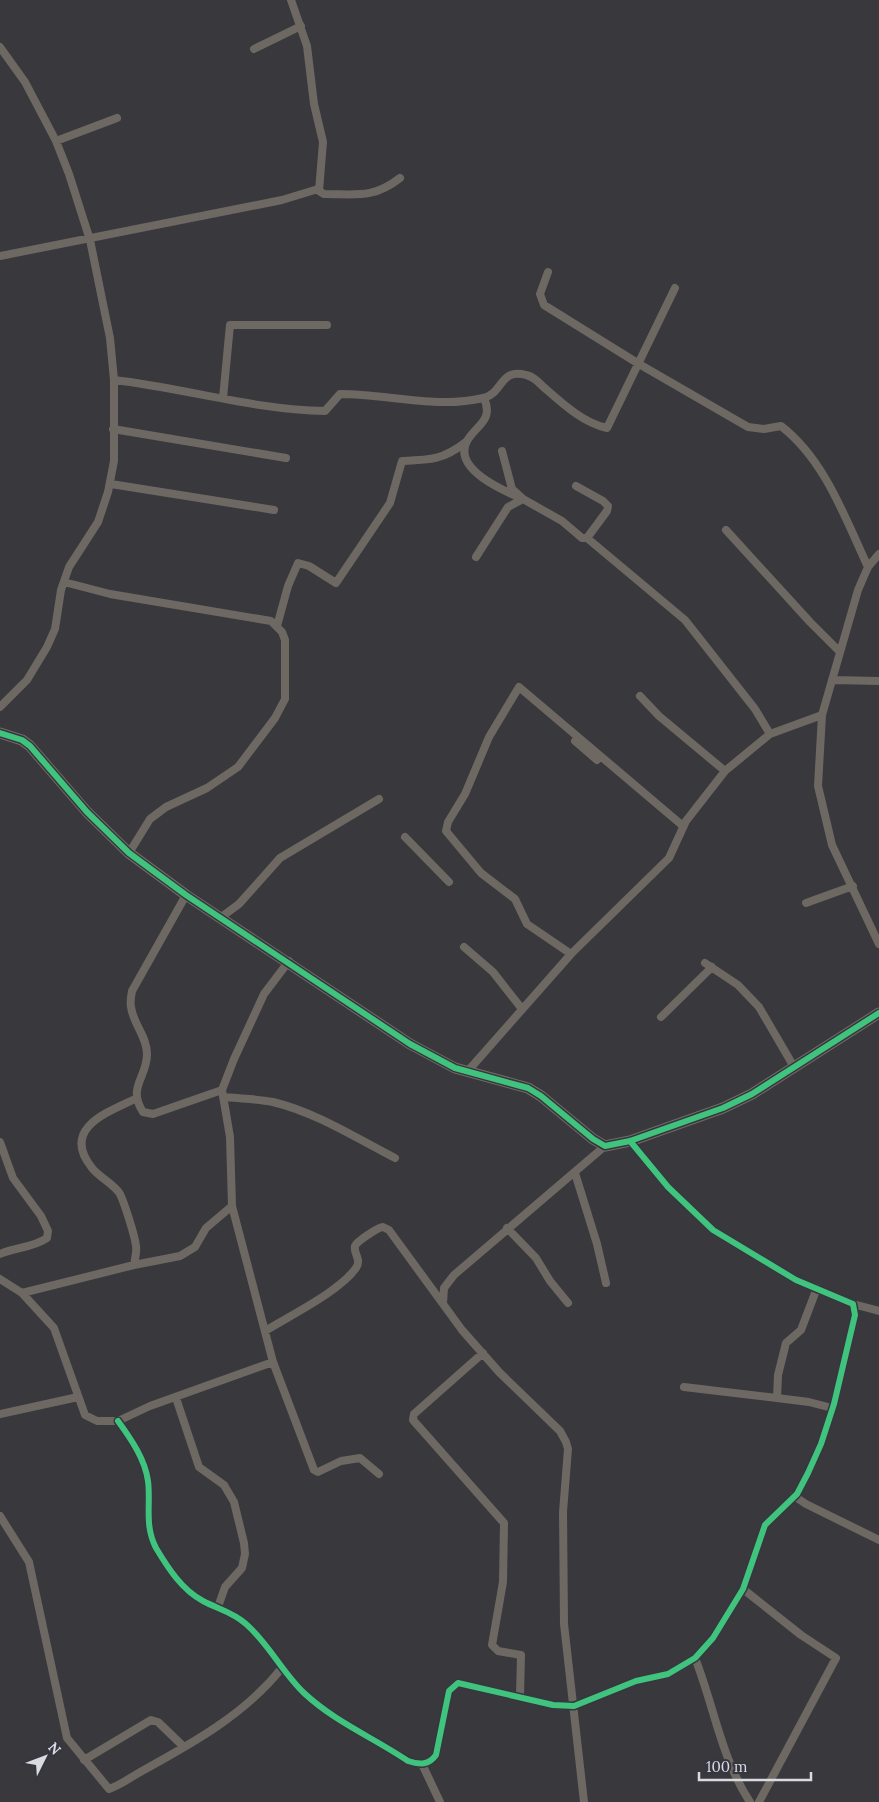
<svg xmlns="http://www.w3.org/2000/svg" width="879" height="1802" viewBox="0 0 879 1802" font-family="Lora,serif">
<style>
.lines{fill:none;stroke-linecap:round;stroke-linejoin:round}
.street{stroke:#6e6863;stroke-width:8}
.secondary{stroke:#736c64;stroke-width:11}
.cycleway-casing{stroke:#353640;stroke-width:9}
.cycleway{stroke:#40c37c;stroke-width:6}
</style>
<rect width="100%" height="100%" fill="#38383d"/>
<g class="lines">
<path class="street" d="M 291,0 L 307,46 L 314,104 L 323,142 L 319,191 L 324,194 C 356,194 373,199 400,178
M 0,47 L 25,82 L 56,141 L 69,174 L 90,240 L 110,338 L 114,380 L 114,461 L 108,492 L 98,522 L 69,567 L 61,590 L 55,629 L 47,647 L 27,680 L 0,707
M 254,49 L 301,26
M 56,141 L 117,118
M 0,256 L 282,200 L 318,189
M 548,272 L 540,294 L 544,305 L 639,364 L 748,427 L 764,429 L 781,426 C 825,460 845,518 868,567
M 114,380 C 185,388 254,410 325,411 L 340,394 C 387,394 437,409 483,398 C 504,393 499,368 526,375 C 536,377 539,384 547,390 C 564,405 584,423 607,428 L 675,288
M 223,398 L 230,325 L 327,325
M 484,398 C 494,421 476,425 467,441 C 452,469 504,491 523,499 L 512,489 L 502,451
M 113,429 L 286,458
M 111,484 L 274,510
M 576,486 L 603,501 L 608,506 L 607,511 L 587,538 L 685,620 L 755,709 L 770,734
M 726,530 L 810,622 L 840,652
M 476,557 L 508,507 L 523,499 L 562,521 L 582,538 L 587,538
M 64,582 L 110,594 L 271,621 L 282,632 L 285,640 L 285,699 L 275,718 L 238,767 L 207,788 L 166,807 L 150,819 L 129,853
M 277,626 L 288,586 L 298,563 L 309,566 L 336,583 L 390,503 L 402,461 C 430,460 443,460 466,442
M 832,680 L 879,681
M 640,696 L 659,716 L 725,771
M 822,715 L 818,786 L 832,845 L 879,944
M 575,741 L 597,760
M 405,837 L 449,882
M 186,895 L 132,991 C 131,996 130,1002 131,1007 C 133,1024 147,1036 147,1054 C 147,1078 127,1087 143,1112 L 153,1114 L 222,1090
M 806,903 L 853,886
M 220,918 L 239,904 L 280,858 L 379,799
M 464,947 L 493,972 L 522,1009
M 571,954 L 527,924 L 515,899 L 481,873 L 446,831 L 448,822 L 465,794 L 489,737 L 519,687 L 683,826
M 289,961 L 264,994 L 234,1059 L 222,1090 L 230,1137 L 232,1206 L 273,1362 L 314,1470 L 318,1472 L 341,1461 L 360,1458 L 379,1474
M 705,963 L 738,985 L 759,1007 L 794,1067
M 661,1017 L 712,967
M 467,1072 L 571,954 L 669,858 L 686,821 L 725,771 L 770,734 L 822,715 L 858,590 L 868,567 L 879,554
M 223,1097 C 239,1098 257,1099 273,1102 C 315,1112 356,1138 395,1158
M 0,1142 L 13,1178 L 41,1216 L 48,1231 L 47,1238 C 33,1248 15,1247 0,1254
M 575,1173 L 597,1244 L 606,1283
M 507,1228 L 536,1258 L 550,1281 L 568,1303
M 134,1265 C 135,1258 137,1252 136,1246 C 135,1236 124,1202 120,1194 C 114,1184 100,1178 92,1168 C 60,1128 108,1112 137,1098
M 0,1279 L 22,1293 L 54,1328 L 85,1415 L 97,1421 L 118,1421 L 150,1406 L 273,1362
M 817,1288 L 801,1330 L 786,1343 L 778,1375 L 777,1398 L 809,1402 L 832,1408
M 22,1293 L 134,1265 L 180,1256 L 195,1247 L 206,1228 L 232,1206
M 443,1303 L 444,1288 L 454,1275 L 605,1146
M 853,1304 L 879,1311
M 265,1331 C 291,1315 340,1291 356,1268 C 362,1259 353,1254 355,1246 C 357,1241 379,1227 383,1227 L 389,1230 L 462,1330 L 499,1372 L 560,1431 L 566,1442 L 568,1449 L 563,1512 L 564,1624 L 584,1802
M 483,1353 L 414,1414 L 413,1420 L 504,1523 L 503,1582 L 492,1645 L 498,1651 L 521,1655 L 520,1696
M 684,1387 L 777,1398
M 176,1398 L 199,1467 L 224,1485 L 234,1502 L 244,1543 L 245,1554 L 242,1568 L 225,1587 L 218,1607
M 0,1414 L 78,1397
M 118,1421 C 131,1439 145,1459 148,1481 C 151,1504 144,1525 156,1548 C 168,1568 182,1590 203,1601 C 218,1609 233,1612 246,1624 C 269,1644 282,1672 304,1693 C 335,1722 374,1738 408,1761 C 420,1765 429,1765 436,1755 L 449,1691 L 458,1683 L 553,1705 L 574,1706 L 636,1681 L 668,1674 L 695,1658 L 713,1638 L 743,1589 L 765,1525 L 797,1494 L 808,1473 L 821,1444 L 834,1404 L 855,1315 L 853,1304 L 796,1280 L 713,1230 L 668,1187 L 630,1141
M 794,1496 L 806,1504 L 879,1540
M 0,1516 L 29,1562 L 67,1738 L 109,1789 C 121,1785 131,1777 142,1771 C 193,1743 245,1714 281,1669
M 743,1589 L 801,1635 L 836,1658 L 759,1802
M 695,1658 C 714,1706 721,1758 750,1802
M 84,1760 L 151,1720 L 158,1722 L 184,1747
M 422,1764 L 440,1802"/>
<path class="secondary" d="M 0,733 L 22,740 L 30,746 L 87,812 L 129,853 L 186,895 L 410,1044 L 455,1068 L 528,1088 L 541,1096 L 593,1139 L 605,1146 L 630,1141 L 723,1108 L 752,1094 L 879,1013"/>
<defs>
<path id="cycleway" d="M 0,733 L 22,740 L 30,746 L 87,812 L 129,853 L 186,895 L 410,1044 L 455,1068 L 528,1088 L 541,1096 L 593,1139 L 605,1146 L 630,1141 L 723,1108 L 752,1094 L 879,1013
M 118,1421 C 131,1439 145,1459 148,1481 C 151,1504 144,1525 156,1548 C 168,1568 182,1590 203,1601 C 218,1609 233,1612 246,1624 C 269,1644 282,1672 304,1693 C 335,1722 374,1738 408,1761 C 420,1765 429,1765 436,1755 L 449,1691 L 458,1683 L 553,1705 L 574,1706 L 636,1681 L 668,1674 L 695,1658 L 713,1638 L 743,1589 L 765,1525 L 797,1494 L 808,1473 L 821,1444 L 834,1404 L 855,1315 L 853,1304 L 796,1280 L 713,1230 L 668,1187 L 630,1141"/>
</defs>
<use href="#cycleway" class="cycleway-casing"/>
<use href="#cycleway" class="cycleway"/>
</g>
<g transform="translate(45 1757) rotate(48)" stroke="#353640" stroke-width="4" paint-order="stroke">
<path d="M0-4L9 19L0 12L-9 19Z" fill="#dadae1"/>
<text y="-8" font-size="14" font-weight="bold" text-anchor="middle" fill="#dadae1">N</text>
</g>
<path d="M699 1772v8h112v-8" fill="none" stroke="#dadae1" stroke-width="2.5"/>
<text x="706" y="1772" font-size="15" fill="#dadae1" stroke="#353640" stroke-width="4" paint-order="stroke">100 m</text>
</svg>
